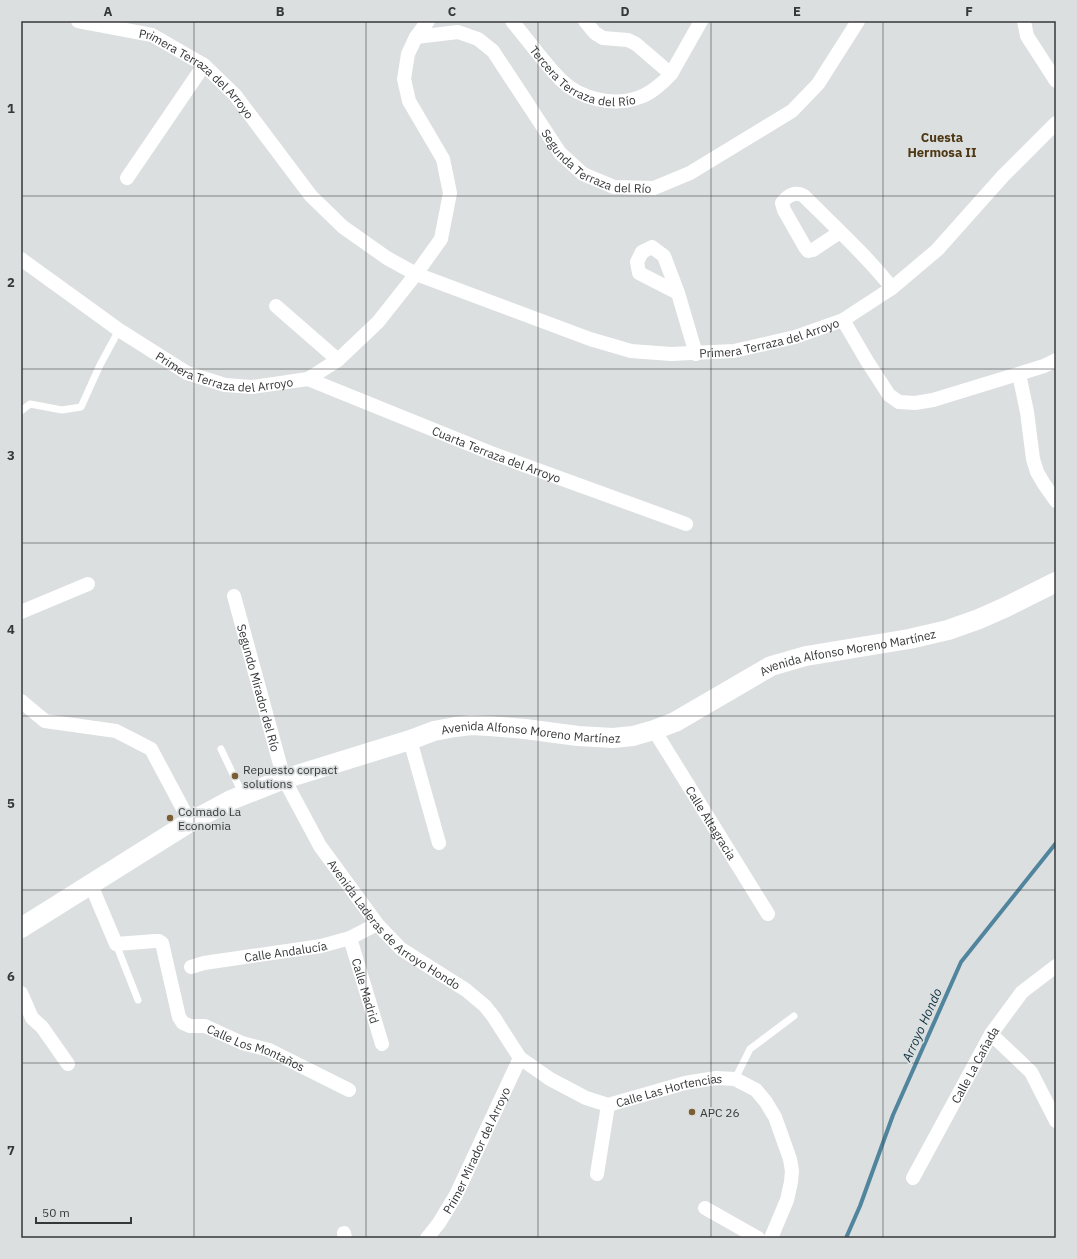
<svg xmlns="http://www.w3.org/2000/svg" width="1077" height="1259" viewBox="0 0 1077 1259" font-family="'IBM Plex Sans',sans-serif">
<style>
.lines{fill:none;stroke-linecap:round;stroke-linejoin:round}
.stream{stroke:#51859d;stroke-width:4}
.lane{stroke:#fff;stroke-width:7}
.street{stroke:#fff;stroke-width:14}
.secondary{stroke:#fff;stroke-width:20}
.grid{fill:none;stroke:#363738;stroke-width:1;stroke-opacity:0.55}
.poi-dot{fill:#7b5e31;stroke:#dbdfe0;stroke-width:1.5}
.labels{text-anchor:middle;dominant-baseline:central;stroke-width:3.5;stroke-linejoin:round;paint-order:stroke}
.street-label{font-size:12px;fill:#363738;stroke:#dbdfe0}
.poi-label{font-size:12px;fill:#363738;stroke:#dbdfe0;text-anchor:start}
.neighbourhood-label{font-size:13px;font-weight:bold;fill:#4e3713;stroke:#dbdfe0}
.water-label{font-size:13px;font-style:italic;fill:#0d3140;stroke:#dbdfe0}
.neatline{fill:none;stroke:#363738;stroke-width:1.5}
.grid-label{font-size:13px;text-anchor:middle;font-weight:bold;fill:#363738}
</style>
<rect width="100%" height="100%" fill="#dbdfe0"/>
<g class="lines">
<path class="stream" d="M 846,1238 L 860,1206 L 893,1115 L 961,962 L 1056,843"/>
<path class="lane" d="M 21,411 L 30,404 L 62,410 L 81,407 L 100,365 L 119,330
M 221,749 L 242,793
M 116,944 L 138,1000
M 735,1079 L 750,1049 L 794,1016"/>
<g class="street">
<path id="s1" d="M 78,21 L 152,35 L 204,65 L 235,95 L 311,196 L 343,227 L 387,258 L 416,274 L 590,339 L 631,351 L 671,354 L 734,351 L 795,337 L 843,320 L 892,288 L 937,250 L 1003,176 L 1056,123"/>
<path id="s2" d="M 512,21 C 528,40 544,63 561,80 C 580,99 614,107 640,97 C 650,94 664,82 671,74 L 701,21"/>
<path d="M 585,21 L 595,33 L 603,38 L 628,40 L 636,44 L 671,74"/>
<path d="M 1024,21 L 1027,36 L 1056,81"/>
<path id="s3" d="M 416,37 L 458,32 L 478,39 L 493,51 L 560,153 L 583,174 L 614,187 L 654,188 L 690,173 L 792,111 L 818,84 L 858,21"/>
<path d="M 127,178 L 204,65"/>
<path d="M 840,232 L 813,250 L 808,251 L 805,247 L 784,210 L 782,203 C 788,195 796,191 804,196 C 834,226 866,255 892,288"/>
<path id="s4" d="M 21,259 L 119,330 L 187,373 L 225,385 L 252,387 L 308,379 L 338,360 L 378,322 L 416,274 L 441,239 L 450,193 L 443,159 L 409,101 L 404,79 L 408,54 L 416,37 L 428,21"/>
<path d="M 678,293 L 639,273 L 637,262 L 642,252 L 652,247 L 664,256 L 678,293 L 696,354"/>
<path d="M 276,306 L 338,360"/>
<path d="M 843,320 L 867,361 L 889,395 L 899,402 L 915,403 L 933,400 L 1044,366 L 1056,360"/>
<path d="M 1019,374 L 1027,412 L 1033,459 L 1037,472 L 1044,484 L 1056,501"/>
<path id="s5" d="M 308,379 L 491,453 L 686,524"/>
<path id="s6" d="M 234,596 L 284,779 L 320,846 L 377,924 L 401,949 L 466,990 L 485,1006 L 493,1016 L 520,1058 L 550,1079 L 586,1098 L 608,1105 L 685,1083 L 716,1078 L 735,1079 L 756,1090 L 766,1102 L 775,1117 L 790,1159 L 792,1171 L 791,1182 L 787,1200 L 771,1238"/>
<path d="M 21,612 L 88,584"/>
<path d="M 21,701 L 45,721 L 116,731 L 151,749 L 190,822"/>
<path id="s7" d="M 654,730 L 768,914"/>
<path d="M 410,740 L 439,843"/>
<path id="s8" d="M 91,885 L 116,944 L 155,941 L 159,941 L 162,943 L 179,1017 L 183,1023 L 190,1026 L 205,1026 L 242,1043 L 269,1050 L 349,1090"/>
<path id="s9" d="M 350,938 L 382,1044"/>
<path id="s10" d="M 191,967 L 204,963 L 321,946 L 350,938 L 377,924"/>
<path d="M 21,993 L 32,1018 L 42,1027 L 68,1064"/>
<path d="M 991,1034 L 1031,1072 L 1056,1121"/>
<path d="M 597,1174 L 608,1105"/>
<path id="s11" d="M 913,1178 L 991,1034 L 1022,992 L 1056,966"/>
<path d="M 705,1208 L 758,1238"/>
<path d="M 344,1233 L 345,1238"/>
<path id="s12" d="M 427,1238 L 439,1223 L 456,1195 L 520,1058"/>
</g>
<path class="secondary" id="s13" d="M 21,928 L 190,822 L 231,800 L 284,779 L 410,740 L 434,731 L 455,727 L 471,725 L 490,726 L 525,729 L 578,736 L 613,738 L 633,736 L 654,730 L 675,722 L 771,666 L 806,656 L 909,639 L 948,630 L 979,619 L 1006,607 L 1056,582"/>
</g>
<path class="grid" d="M 194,21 L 194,1238M 366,21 L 366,1238M 538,21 L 538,1238M 711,21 L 711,1238M 883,21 L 883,1238M 21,196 L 1056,196M 21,369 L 1056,369M 21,543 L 1056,543M 21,716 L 1056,716M 21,890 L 1056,890M 21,1063 L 1056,1063"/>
<g class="poi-dot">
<circle cx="235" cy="776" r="4"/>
<circle cx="170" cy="818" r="4"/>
<circle cx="692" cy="1112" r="4"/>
</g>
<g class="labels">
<g class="street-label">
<text stroke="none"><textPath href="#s2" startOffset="95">Tercera Terraza del Río</textPath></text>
<text stroke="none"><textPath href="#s1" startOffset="134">Primera Terraza del Arroyo</textPath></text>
<text stroke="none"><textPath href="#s3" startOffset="242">Segunda Terraza del Río</textPath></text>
<text stroke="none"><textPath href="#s1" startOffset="805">Primera Terraza del Arroyo</textPath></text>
<text stroke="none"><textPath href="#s4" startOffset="238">Primera Terraza del Arroyo</textPath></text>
<text stroke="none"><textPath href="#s5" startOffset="203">Cuarta Terraza del Arroyo</textPath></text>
<text stroke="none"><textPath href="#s13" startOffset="894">Avenida Alfonso Moreno Martínez</textPath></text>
<text stroke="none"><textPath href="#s6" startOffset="95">Segundo Mirador del Río</textPath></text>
<text stroke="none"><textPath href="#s13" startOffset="558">Avenida Alfonso Moreno Martínez</textPath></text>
<text stroke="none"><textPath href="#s7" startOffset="109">Calle Altagracia</textPath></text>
<text stroke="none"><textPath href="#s6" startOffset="375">Avenida Laderas de Arroyo Hondo</textPath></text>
<text stroke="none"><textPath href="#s10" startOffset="96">Calle Andalucía</textPath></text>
<text stroke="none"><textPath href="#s9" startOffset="55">Calle Madrid</textPath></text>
<text stroke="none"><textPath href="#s8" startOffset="272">Calle Los Montaños</textPath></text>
<text stroke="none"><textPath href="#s11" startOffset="129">Calle La Cañada</textPath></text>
<text stroke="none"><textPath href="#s6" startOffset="725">Calle Las Hortencias</textPath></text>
<text stroke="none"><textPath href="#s12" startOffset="101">Primer Mirador del Arroyo</textPath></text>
</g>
<g class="poi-label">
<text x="243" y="769">Repuesto corpact<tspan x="243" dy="14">solutions</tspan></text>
<text x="178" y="811">Colmado La<tspan x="178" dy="14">Economia</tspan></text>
<text x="700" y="1112">APC 26</text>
</g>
<g class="neighbourhood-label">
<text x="942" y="137">Cuesta<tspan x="942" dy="15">Hermosa II</tspan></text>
</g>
<g class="water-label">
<text transform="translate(922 1025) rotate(-66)">Arroyo Hondo</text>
</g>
</g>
<rect width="1077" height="1259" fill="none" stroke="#dbdfe0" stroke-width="44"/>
<path d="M36 1217v6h95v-6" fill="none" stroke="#363738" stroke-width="2"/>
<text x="42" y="1217" font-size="12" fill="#363738" stroke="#dbdfe0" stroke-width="3" paint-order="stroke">50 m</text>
<rect x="22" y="22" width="1033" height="1215" class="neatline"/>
<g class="grid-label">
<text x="108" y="16">A</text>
<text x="280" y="16">B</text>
<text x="452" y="16">C</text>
<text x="625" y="16">D</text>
<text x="797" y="16">E</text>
<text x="969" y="16">F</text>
<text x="11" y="113">1</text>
<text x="11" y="287">2</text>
<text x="11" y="460">3</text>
<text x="11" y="634">4</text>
<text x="11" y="808">5</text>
<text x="11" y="981">6</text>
<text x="11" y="1155">7</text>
</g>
</svg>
